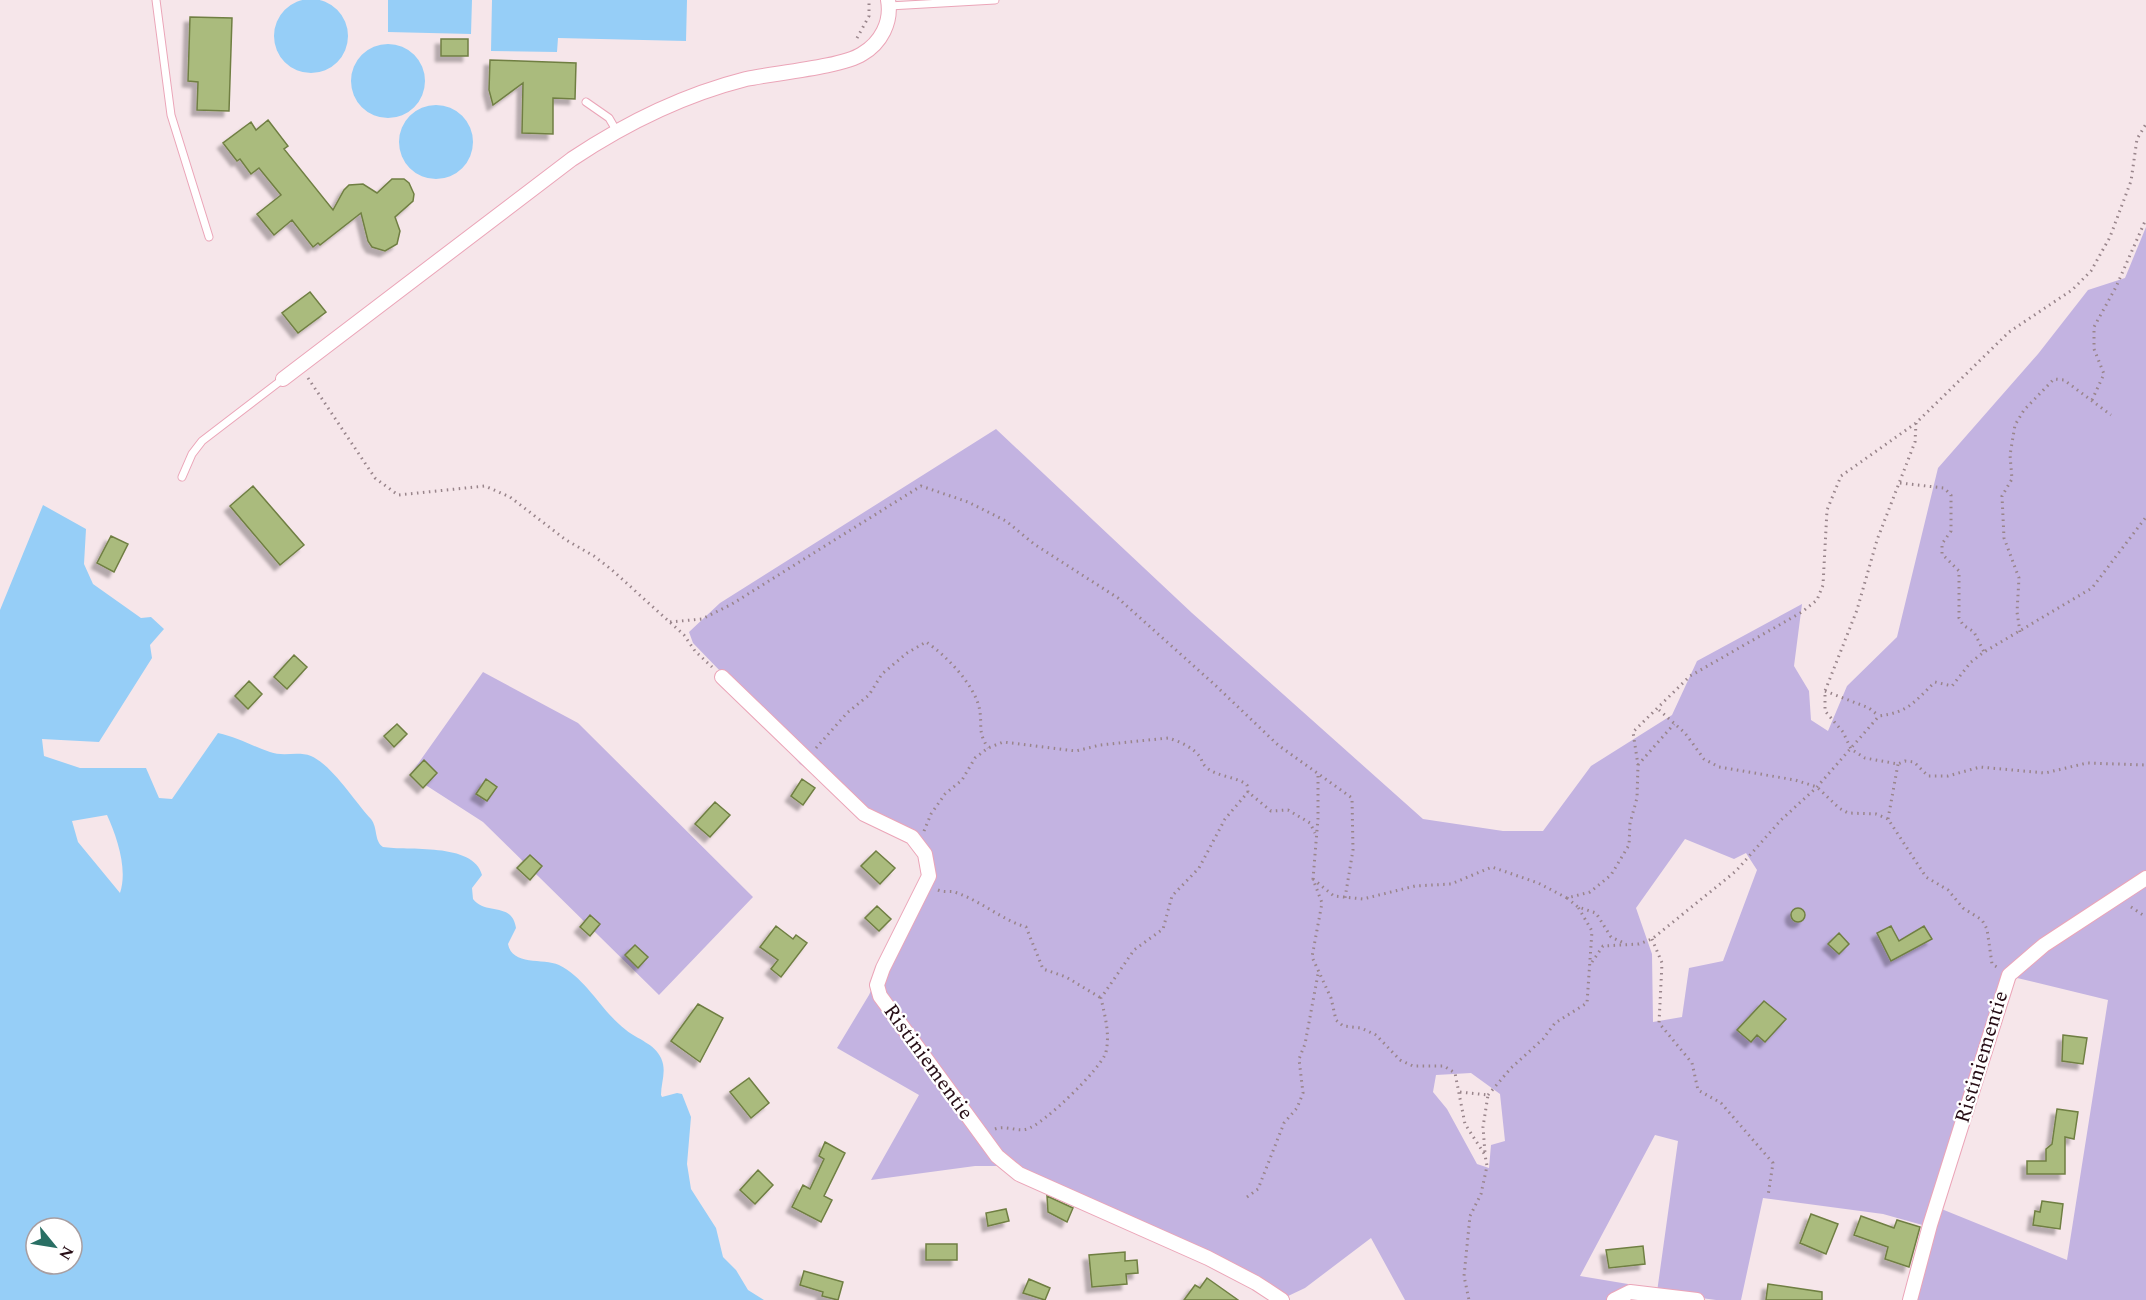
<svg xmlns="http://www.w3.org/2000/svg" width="2146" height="1300" viewBox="0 0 2146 1300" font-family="Spectral,serif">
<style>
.green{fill:#c3b3e1;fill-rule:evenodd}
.water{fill:#96cef7;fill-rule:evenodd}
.building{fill:#aabb7d;stroke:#707f43;stroke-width:1.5;filter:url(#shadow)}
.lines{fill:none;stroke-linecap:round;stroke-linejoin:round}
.service-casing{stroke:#eba5b8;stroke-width:9}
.minor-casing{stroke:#eba5b8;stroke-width:16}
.path{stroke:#99858b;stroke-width:3;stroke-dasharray:1.5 4.5;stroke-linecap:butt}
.service{stroke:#fff;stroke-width:7}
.minor{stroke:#fff;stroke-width:14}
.labels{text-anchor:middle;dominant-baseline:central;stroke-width:4.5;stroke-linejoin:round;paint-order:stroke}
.street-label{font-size:21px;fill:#260d15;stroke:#fff}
</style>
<defs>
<filter id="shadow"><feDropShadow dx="-5.5" dy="5.5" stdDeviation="1.5" flood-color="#0004"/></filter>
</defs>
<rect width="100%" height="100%" fill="#f6e6ea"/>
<path class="green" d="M 2146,227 L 2146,1300 L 1905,1300 L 1926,1226 L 1883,1214 L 1763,1198 L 1741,1300 L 1716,1300 L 1657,1292 L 1678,1141 L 1655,1135 L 1580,1276 L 1628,1284 L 1627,1290 L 1607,1300 L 1405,1300 L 1371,1238 L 1305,1288 L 1286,1297 L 1003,1166 L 975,1166 L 871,1180 L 919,1095 L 837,1048 L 869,995 L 927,867 L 907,839 L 800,764 L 723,674 L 693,643 L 689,632 L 720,603 L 996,429 L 1192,613 L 1423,819 L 1503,831 L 1543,831 L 1591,766 L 1672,715 L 1697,661 L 1802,604 L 1794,666 L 1809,691 L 1811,720 L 1828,731 L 1847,686 L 1897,637 L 1938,468 L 2038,354 L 2088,290 L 2125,278 ZM 1685,839 L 1734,859 L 1746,853 L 1757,870 L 1723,961 L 1689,968 L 1682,1017 L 1653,1022 L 1652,954 L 1636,908 ZM 2013,977 L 2108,1000 L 2067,1260 L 1939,1208 ZM 1471,1073 L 1500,1094 L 1505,1141 L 1491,1145 L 1489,1168 L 1477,1164 L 1447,1109 L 1433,1092 L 1436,1075 Z
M 483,672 L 578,723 L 753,897 L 659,995 L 483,822 L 410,775 Z"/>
<path class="water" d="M274 36a37 37 0 1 1 74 0a37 37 0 1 1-74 0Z
M 388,0 L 472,0 L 471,34 L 388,32 Z
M 492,0 L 687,0 L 686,41 L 558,38 L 557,52 L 491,51 Z
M351 81a37 37 0 1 1 74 0a37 37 0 1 1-74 0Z
M399 142a37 37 0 1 1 74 0a37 37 0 1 1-74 0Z
M 43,505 L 86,529 L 84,564 L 93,584 L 141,618 L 151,617 L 164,629 L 150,645 L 152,658 L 99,742 L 42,739 L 44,756 L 80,768 L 146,768 L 159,798 L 172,799 L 218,733 C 237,737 252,746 270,752 C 283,757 298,751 311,756 C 333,766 354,801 371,819 C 378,828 374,841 383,847 C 406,851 474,842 482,875 L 472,888 L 473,899 C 486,916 512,901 516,928 L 508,944 C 512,966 543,958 559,965 C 587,979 601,1011 626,1030 C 637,1039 655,1044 661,1058 C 667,1071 661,1082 661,1095 L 662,1097 L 677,1093 L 682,1094 L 691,1117 L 687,1164 L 691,1189 L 716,1228 L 723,1257 L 736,1270 L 748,1290 L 764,1300 L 0,1300 L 0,610 ZM 107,815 C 117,837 128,869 120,893 L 78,842 L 72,821 ZM 36,1228 L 72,1228 L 72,1264 L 36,1264 Z"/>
<path class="building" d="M 190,17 L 232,18 L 229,111 L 197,110 L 198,82 L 188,81 Z
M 441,39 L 468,39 L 468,56 L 441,56 Z
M 490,60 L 576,63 L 575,99 L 553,98 L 553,134 L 522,133 L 523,83 L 493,105 L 489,90 Z
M 268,120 L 288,146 L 284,149 L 333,210 L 344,190 L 349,185 L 363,184 L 377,193 L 392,179 L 404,179 L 409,183 L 414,194 L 413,201 L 395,217 L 400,231 L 397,244 L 385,251 L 372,247 L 368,241 L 361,213 L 320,245 L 318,243 L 313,247 L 292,220 L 274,235 L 257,214 L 281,195 L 259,168 L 251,174 L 240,159 L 237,161 L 223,143 L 251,122 L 256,130 Z
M 310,292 L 326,312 L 298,333 L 282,313 Z
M 253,486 L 304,545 L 280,565 L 230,506 Z
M 111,536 L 128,544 L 114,572 L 97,563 Z
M 294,655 L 307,667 L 287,689 L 274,677 Z
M 249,681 L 262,694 L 248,709 L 235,696 Z
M 397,724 L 407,734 L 394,747 L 384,736 Z
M 424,760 L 437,773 L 423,788 L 410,775 Z
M 486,779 L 497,787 L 487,801 L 476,794 Z
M 802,779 L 815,788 L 803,805 L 791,796 Z
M 715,802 L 730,815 L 710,837 L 695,824 Z
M 876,851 L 895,868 L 880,884 L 861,866 Z
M 530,855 L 542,866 L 530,880 L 517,868 Z
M 877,906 L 891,919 L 879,931 L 865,918 Z
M1791 915a7 7 0 1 1 14 0a7 7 0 1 1-14 0Z
M 590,915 L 600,924 L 590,936 L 580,927 Z
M 776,926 L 793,939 L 796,935 L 807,943 L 781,977 L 771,969 L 778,960 L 760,947 Z
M 1891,926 L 1899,941 L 1924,926 L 1932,939 L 1891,961 L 1877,933 Z
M 1839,933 L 1849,944 L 1839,954 L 1828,944 Z
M 635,945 L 648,957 L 638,968 L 625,955 Z
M 1764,1001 L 1786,1019 L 1765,1042 L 1757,1035 L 1751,1042 L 1737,1030 Z
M 698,1004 L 723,1018 L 700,1062 L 671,1041 Z
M 2063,1035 L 2087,1038 L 2083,1064 L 2062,1061 Z
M 749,1078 L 769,1103 L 751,1118 L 730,1092 Z
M 2057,1109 L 2078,1112 L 2074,1139 L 2065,1137 L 2065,1174 L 2027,1174 L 2027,1161 L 2046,1161 L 2046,1149 L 2052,1144 Z
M 825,1142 L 845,1153 L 824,1196 L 832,1200 L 821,1222 L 792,1207 L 803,1185 L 810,1189 L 824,1159 L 819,1156 Z
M 758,1170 L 773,1185 L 755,1204 L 740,1190 Z
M 1047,1196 L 1073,1208 L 1067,1222 L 1048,1212 Z
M 2042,1201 L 2063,1204 L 2060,1229 L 2033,1225 L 2035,1211 L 2040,1212 Z
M 1006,1209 L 1009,1221 L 988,1226 L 986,1213 Z
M 1811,1214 L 1838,1224 L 1826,1254 L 1800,1243 Z
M 1861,1216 L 1894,1228 L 1897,1220 L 1920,1227 L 1909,1267 L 1885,1259 L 1888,1247 L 1854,1235 Z
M 926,1244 L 957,1244 L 957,1260 L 926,1260 Z
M 1643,1246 L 1645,1264 L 1609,1268 L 1606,1250 Z
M 1125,1252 L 1125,1261 L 1137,1260 L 1138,1273 L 1126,1274 L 1127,1284 L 1092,1287 L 1089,1255 Z
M 804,1271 L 843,1282 L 838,1300 L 822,1296 L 823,1292 L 800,1285 Z
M 1207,1278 L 1238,1300 L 1184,1300 L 1195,1285 L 1200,1288 Z
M 1029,1279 L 1050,1288 L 1045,1300 L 1023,1293 Z
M 1768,1284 L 1822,1292 L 1822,1300 L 1766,1300 Z"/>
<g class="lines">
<defs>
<path id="service" d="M 156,0 L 171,115 L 209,237
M 889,6 L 995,0
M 586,102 L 609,118 L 616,130
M 182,477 L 192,454 L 202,441 L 283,379"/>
<path id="minor" d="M 283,379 L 572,159 C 626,123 683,95 746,79 C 774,73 842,67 862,54 C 881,43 892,22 888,0
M 722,677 L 864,814 L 912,837 L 925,854 L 929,876 L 883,968 L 877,985 L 880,996 L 997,1156 L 1019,1174 L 1208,1258 L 1256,1283 L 1282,1300
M 1614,1300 L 1630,1292 L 1697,1300
M 1910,1300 L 1930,1225 L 2009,975 L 2044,945 L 2146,878"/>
</defs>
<use href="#service" class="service-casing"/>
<use href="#minor" class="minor-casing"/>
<path class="path" d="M 857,38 L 869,16 L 869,0
M 308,378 L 375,478 L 398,495 L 485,486 L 510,497 L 566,540 L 594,556 L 612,570 L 684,635 L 695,651 L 712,667
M 2092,400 L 2104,374 L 2094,349 L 2094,327 L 2116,287 L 2146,219
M 1916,423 L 1915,442 L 1877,540 L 1857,610 L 1825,691 L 1825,711 L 1843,732 L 1851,749 L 1865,758 L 1898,764 L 1905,761 L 1914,762 L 1928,776 L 1948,776 L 1980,767 L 2045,773 L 2087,763 L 2146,765
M 1900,483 L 1944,488 L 1951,495 L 1951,531 L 1942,544 L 1942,554 L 1959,571 L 1959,618 L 1963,625 L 1974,632 L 1984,652
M 670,622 L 702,619 L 732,604 L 921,486 L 968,502 L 1006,521 L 1034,544 L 1118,598 L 1215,685 L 1278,745 L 1352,798 L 1353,850 L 1345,898
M 2020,632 L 2017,612 L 2019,578 L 2004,538 L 2002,496 L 2012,479 L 2010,455 L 2015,425 L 2024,410 L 2054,379 L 2064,380 L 2111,415
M 1825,691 L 1869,708 L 1879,716
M 1659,710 L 1685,733 L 1704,759 L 1719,767 L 1795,780 L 1817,787 L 1839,808 L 1848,813 L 1876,814 L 1888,819 L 1926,877 L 1948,890 L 1963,908 L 1982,920 L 1987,929 L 1992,964 L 1997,967
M 816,748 L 847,713 L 869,695 L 882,674 L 907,653 L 926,642 C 946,655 977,687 980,712 C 982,728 978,732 988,748
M 1638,765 L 1674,724
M 1318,776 L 1318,818 L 1313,879 L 1322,903 L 1312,957 L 1331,998 L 1336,1020 L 1343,1026 L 1361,1028 L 1376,1035 L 1400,1060 L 1413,1066 L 1444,1066 L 1455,1073 L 1465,1124 L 1485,1155 L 1487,1166 L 1481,1194 L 1470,1216 L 1464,1276 L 1469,1300
M 1888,819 L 1898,764
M 924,831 L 931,814 L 945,794 L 962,780 L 975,758 L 988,748 L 1003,742 L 1076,751 L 1100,745 L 1168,738 C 1179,741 1194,748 1200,757 C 1202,760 1202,763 1205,766 C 1215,777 1236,776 1247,785 L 1248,792 L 1271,811 L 1288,810 L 1310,823 L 1315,833
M 1313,879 L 1334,896 L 1363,899 L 1415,886 L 1451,884 L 1492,867 L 1538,883 L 1567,898 L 1590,892 L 1611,875 L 1629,845 L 1630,823 L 1637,798 L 1638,765 L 1633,732 L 1690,676 L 1802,612 L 1817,600 L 1823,585 L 1827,510 L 1841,476 L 1916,423 L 2009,332 L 2072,290 L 2091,271 L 2110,237 L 2131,181 L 2137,139 L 2146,124
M 938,890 C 945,893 951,890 957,893 C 981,901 1002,920 1026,927 L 1043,969 L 1066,977 L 1101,998
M 1567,898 L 1578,907 L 1596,913 L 1611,937 L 1626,944
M 2131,907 L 2146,917
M 1652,939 L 1662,963 L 1659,1023 L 1692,1063 L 1698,1090 L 1721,1103 L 1773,1163 L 1768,1196
M 1592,962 L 1603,946 L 1639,944 L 1652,939 L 1736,871 L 1781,820 L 1817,787 L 1879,716 C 1909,712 1914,702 1935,682 L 1952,686 L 1971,662 L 1984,652 L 2092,588 L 2146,517
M 1460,1092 L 1488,1095 L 1483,1127 L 1485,1153
M 1488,1095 L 1511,1068 L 1543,1039 L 1555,1023 L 1587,1003 L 1592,931 L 1578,907
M 995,1129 C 1006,1125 1017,1132 1027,1129 C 1043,1125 1102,1068 1106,1052 C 1110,1033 1105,1017 1101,998 L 1134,950 L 1163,929 L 1172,896 L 1199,868 L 1225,819 L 1248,792
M 1247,1197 L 1258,1189 L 1284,1123 L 1297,1108 L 1303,1093 L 1299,1059 L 1305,1044 L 1318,974"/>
<use href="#service" class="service"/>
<use href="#minor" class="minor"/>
</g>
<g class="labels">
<g class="street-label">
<text transform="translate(1982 1057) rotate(-73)">Ristiniementie</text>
<text transform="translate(928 1062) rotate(54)">Ristiniementie</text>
</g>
</g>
<g transform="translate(54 1246) rotate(120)"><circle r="28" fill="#ffffff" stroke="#a89ea1" stroke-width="1.5"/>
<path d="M0-4.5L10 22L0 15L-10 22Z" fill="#296f64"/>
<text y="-9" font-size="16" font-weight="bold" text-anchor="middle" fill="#260d15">N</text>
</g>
</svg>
